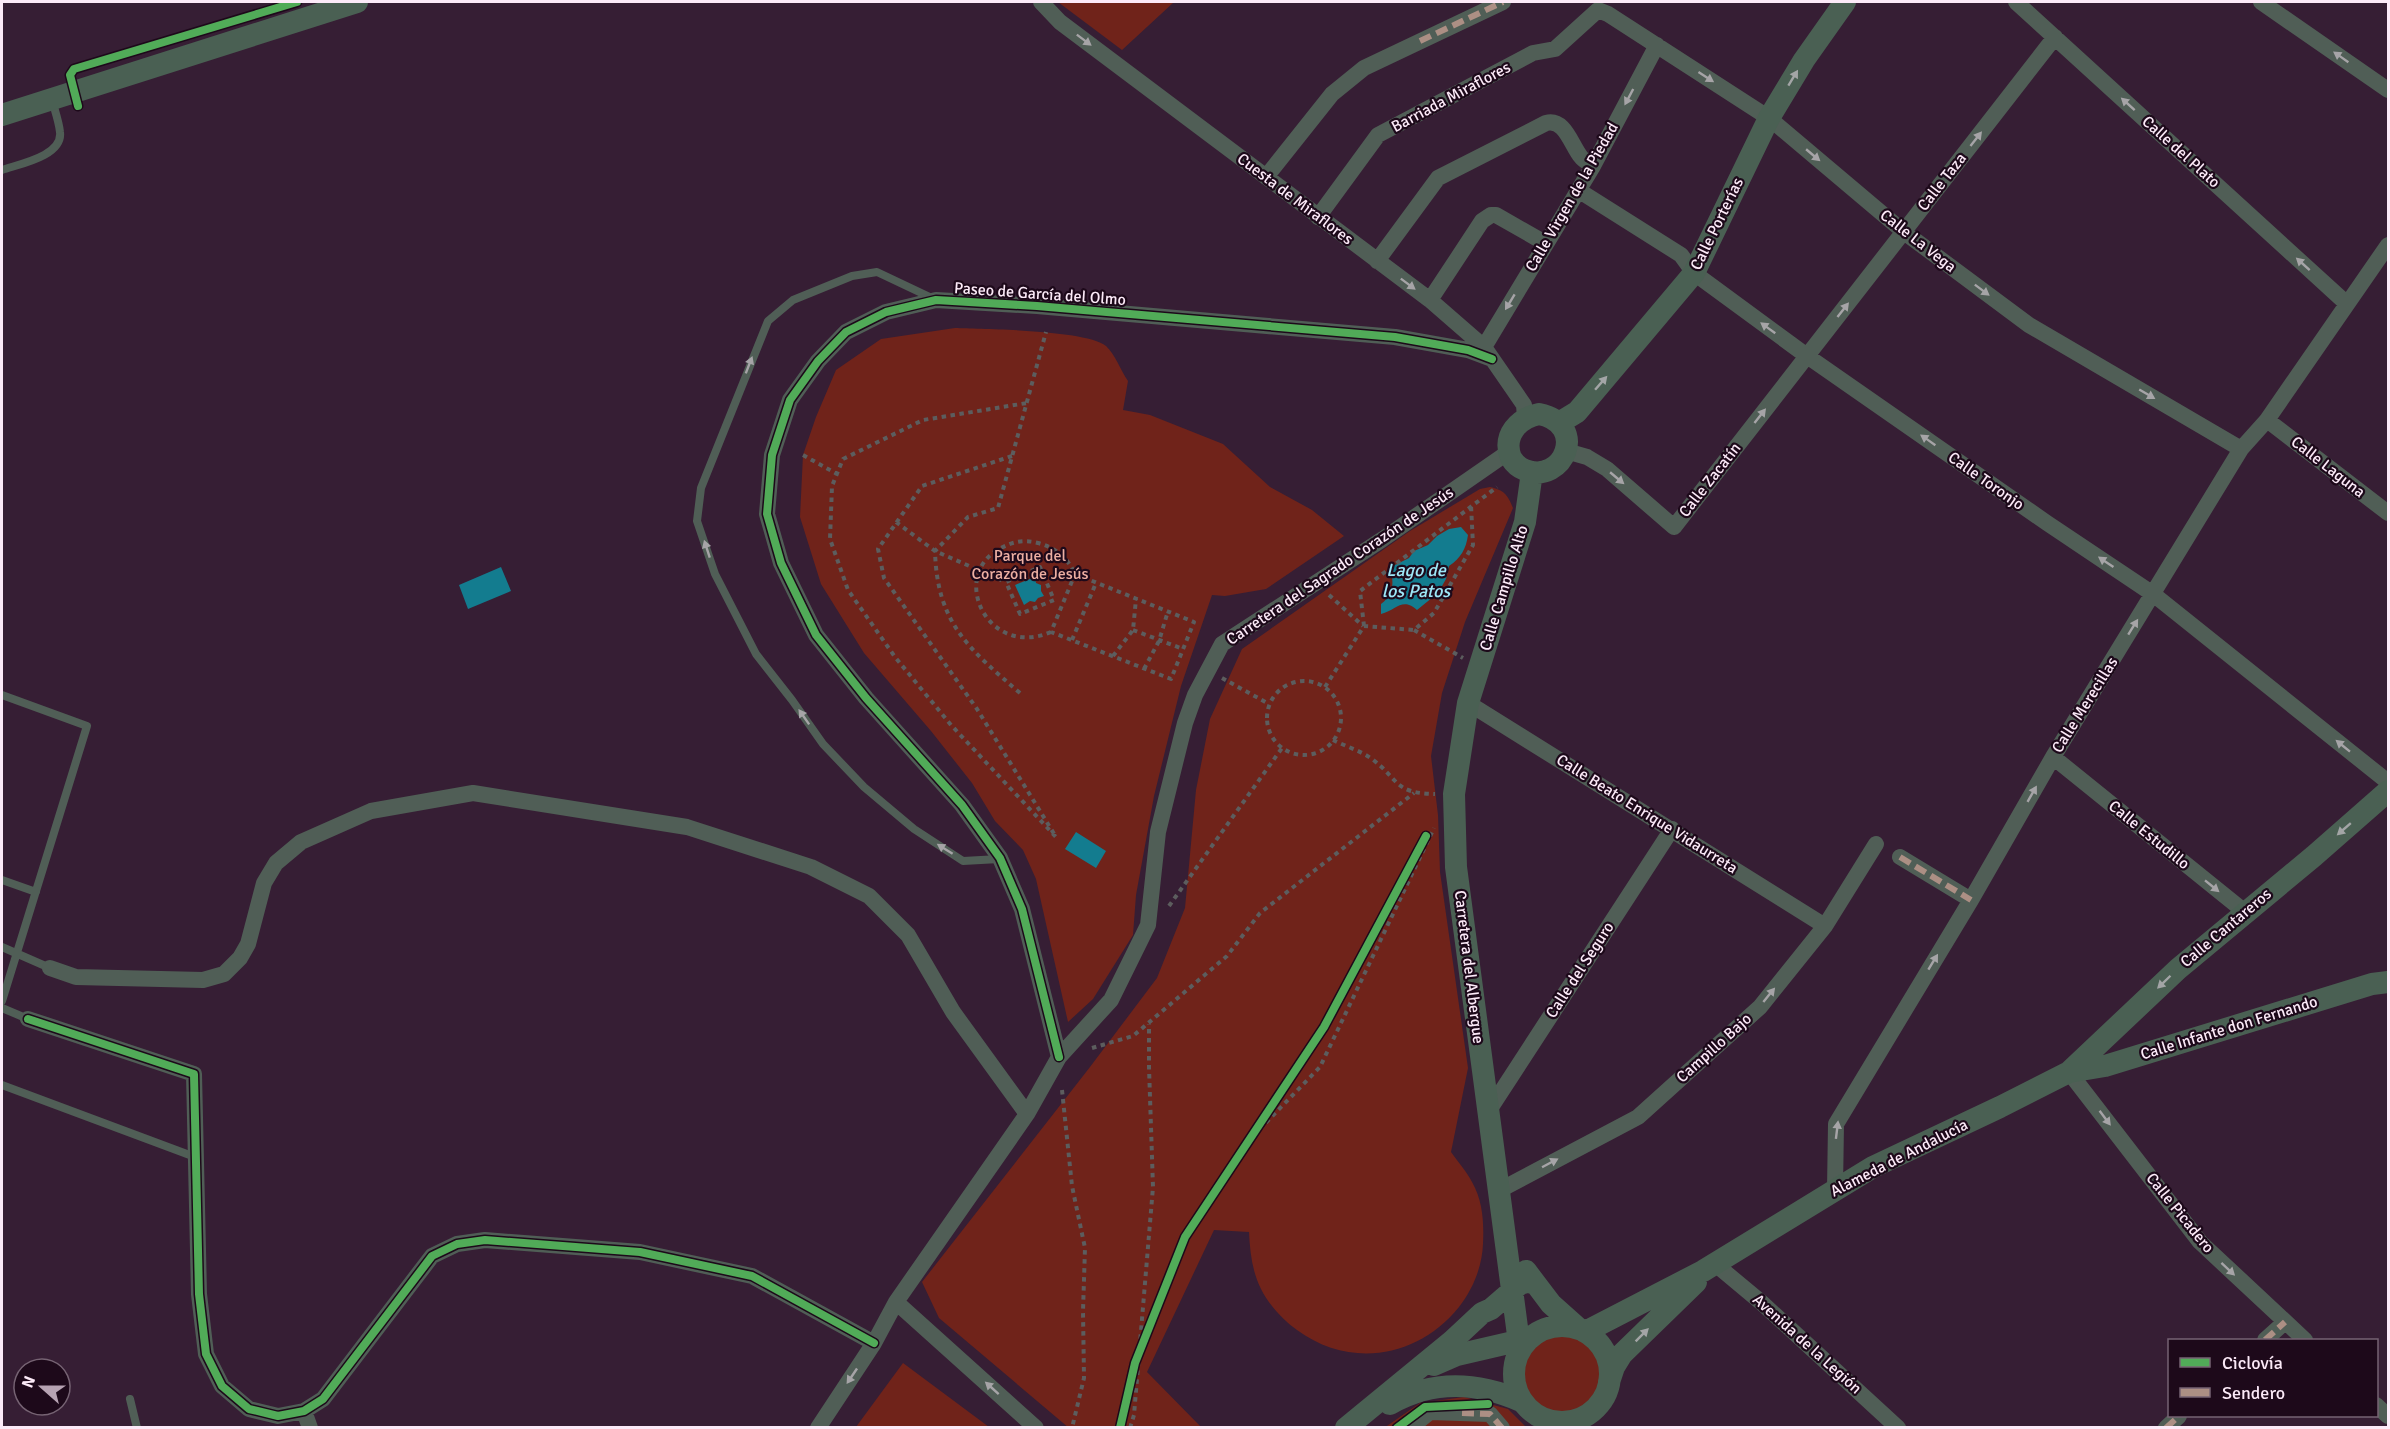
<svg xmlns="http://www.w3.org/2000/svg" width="2390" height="1429" viewBox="0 0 2390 1429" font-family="Signika,sans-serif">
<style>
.green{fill:#70231a}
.water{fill:#137c8f}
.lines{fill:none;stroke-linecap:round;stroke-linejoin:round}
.path{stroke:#5c5d5e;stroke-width:4;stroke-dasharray:4.5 4.5;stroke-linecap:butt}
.lane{stroke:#505e56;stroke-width:8}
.street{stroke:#505e56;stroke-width:16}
.secondary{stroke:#4a6053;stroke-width:22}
.quiet{stroke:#ac8f84;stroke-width:6;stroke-dasharray:12 6;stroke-linecap:butt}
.cycleway-casing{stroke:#1d091a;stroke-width:11}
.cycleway{stroke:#51ab58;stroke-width:8}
.oneway{fill:#a6a4a7}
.oneway2{fill:#a3a5a6}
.labels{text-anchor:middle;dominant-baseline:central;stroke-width:4.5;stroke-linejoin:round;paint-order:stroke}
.street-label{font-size:16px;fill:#fceaf8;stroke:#1d091a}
.park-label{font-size:16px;fill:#eeafa2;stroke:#1d091a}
.water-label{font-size:18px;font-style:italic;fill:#9de7f7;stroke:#1d091a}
</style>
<rect width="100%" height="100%" fill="#361e34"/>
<path class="green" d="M 1058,2 L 1174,2 L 1122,50 Z
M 955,328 C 984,329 1087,330 1106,346 C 1115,354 1121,371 1128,381 L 1123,410 L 1150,415 L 1223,444 L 1270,487 L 1312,510 L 1344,536 L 1266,589 L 1225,596 L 1212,595 L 1181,686 L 1154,796 L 1136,895 L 1133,935 L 1093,999 L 1068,1022 L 1036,879 L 1023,850 L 995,821 L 972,783 L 931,731 L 864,653 L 821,584 L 800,517 L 803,455 L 816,417 L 836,370 L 881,339 Z
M 1490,487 C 1504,490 1508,495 1513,508 L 1465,622 L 1442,693 L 1431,756 L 1438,815 L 1440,872 L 1468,1068 L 1451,1152 C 1458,1162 1467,1172 1472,1182 C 1483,1201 1484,1223 1483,1244 C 1482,1267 1473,1289 1459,1307 C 1418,1358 1350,1369 1297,1330 C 1283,1320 1269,1305 1261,1289 C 1252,1271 1250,1252 1249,1232 L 1214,1230 L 1147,1372 L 1201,1427 L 1069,1428 L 939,1318 L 922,1282 L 1090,1067 L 1157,978 L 1185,908 L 1196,790 L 1210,719 L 1242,649 L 1410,531 L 1480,489 Z
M1522 1374a40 40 0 1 1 80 0a40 40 0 1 1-80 0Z
M 903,1363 L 989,1427 L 856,1427 Z
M 1464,1397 L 1508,1409 L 1526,1427 L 1384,1428 L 1420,1403 Z"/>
<path class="water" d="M 1461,527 L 1468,535 C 1466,549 1461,558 1449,566 L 1446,579 L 1438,593 L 1417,610 C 1402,597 1397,610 1381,614 L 1381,604 C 1395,593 1393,584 1391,567 L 1409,558 L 1414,551 L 1428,545 L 1437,536 L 1449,529 Z
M 501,567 L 511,591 L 468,609 L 459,585 Z
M 1035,577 L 1036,583 L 1041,585 L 1041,591 L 1044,596 L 1038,598 L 1035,602 L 1030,601 L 1024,605 L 1015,585 Z
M 1076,832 L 1106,851 L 1096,868 L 1065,849 Z"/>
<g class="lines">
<path class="path" d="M 803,455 L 837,474
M 1012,456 L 922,486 L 878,549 L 884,578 L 977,709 L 1056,837 L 951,725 L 895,657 L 848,590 L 830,539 L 832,486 L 843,459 L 923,420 L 1027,403
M 896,522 L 935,551 L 1006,582
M 1040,567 L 1054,600 L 1020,614 L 1006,582 Z
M 1075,574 L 1194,622 L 1171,679 L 1051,632 Z
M 1329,595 L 1363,626
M 1364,626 L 1360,591 L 1497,487
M 1133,630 L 1183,649
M 1414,630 L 1463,658
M 1051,632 C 988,659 949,577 999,549 C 1012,542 1023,539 1038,543 C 1056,548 1067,557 1075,574
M 1072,640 L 1096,583
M 1113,656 L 1133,630 L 1136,599
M 1144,669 L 1159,641 L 1168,611
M 1222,678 L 1269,704
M1267 718a37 37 0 1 1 74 0a37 37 0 1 1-74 0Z
M 1325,687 L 1364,626 L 1414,630 L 1434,613 L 1473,545 L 1471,505
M 1020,693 C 968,648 937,623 935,551 L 968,517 L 998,508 L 1046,332
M 1333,740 C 1345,746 1361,751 1372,759 C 1400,780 1393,793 1435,794
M 1169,906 L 1282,748
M 1092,1048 L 1133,1036 L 1227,956 L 1260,913 L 1414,793
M 1062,1090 L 1072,1186 L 1085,1248 L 1083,1311 L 1084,1378 L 1072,1428
M 1140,1349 L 1200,1211 L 1253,1136 L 1320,1067 L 1434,828
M 1130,1428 L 1134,1415 L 1153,1187 L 1149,1067 L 1149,1024"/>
<path class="lane" d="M 2,170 C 19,164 63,156 60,132 C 59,122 55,111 52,100
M 934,299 L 877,272 L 852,276 L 793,300 L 768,321 L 701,488 L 697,521 L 715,574 L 756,654 L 792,700 L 823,744 L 864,787 L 914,829 L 963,861 L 999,859
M 2,695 L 87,726 L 2,1001
M 2,880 L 36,892
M 2,947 L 50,968
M 2,1008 L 28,1019
M 2,1085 L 195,1157
M 130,1399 L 137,1428"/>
<path class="street" d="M 1041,2 L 1060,22 L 1430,300 L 1484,347 L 1524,405 L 1525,417
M 2016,2 L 2346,303
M 2261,2 L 2388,90
M 1266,177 L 1332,94 L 1364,68 L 1503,2
M 1578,190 L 1681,255 L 1694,273 L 1807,356 L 2047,523 L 2153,594 L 2388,782
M 1318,217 L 1378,135 L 1533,53 L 1555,49 L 1598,10 L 1608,14 L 1769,118 L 1904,232 L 2029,325 L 2241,449
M 1377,261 L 1438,178 L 1546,123 C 1565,118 1571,145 1581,157 C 1584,161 1589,163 1593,166
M 1430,300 L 1482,221 L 1491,215 L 1496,215 L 1545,243
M 1484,347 L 1593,166 L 1657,45
M 2267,420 L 2388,513
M 1566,451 L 1587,457 L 1607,469 L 1674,527 L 2055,37
M 1468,703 L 1825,926
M 2053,757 L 2245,912
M 1900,857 L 1971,900
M 50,968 L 76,977 L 203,980 L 224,974 L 240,958 L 248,944 L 264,883 L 276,863 L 301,842 L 371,811 L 473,793 L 687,827 L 811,867 L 869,896 L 908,935 L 953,1012 L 1027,1114
M 28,1019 L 194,1074 L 199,1294 L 206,1354 L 222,1386 L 249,1409 L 278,1416 L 304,1411 L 323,1399 L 432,1256 L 457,1244 L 485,1240 L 640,1252 L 752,1276 L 874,1343
M 1059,1057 L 1022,909 L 1000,858 L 962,805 L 866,698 L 816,635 L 781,563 L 767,514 L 772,455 L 790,400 L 818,361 L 846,332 L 886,312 L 936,300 L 1037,306 L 1395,337 L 1468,350 L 1492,359
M 2069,1072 L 2200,1242 L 2305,1340
M 1488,1112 L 1672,829
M 1835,1189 L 1836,1124 L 1971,900 L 2053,757 L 2241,449 L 2267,420 L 2388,245
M 1498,1191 L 1638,1117 L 1760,1007 L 1825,926 L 1876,844
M 1714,1263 L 1762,1303 L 1898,1428
M 896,1302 L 1027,1114 L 1059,1057 L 1111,1000 L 1148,925 L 1158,832 L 1185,723 L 1195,695 L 1222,644 L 1383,539 L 1510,451
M 2265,1340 L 2285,1322
M 2376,1405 L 2388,1416
M 304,1411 L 310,1428
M 818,1428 L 874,1343 L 896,1302 L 1036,1428
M 1410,1428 L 1430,1412 L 1490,1414 L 1502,1428
M 2166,1428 L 2179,1416"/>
<path class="secondary" d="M 2,115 L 357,2
M 1539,414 C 1589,424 1564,485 1525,470 C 1520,468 1514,463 1511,458 C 1502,435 1519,418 1539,414 Z
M 1559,423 L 1577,412 L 1694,273 L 1769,118 L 1804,60 L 1845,2
M 2069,1072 L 2105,1066 L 2372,984 L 2388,982
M 1526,1271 L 1551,1304 L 1579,1329
M1514 1374a48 48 0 1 1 96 0a48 48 0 1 1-96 0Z
M 1585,1332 L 1703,1271 L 1873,1167 L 2000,1107 L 2069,1072 L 2178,969 L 2314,856 L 2388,791
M 1520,1350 L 1456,867 L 1454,794 L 1468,703 L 1525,522 L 1532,472
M 1434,1365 L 1457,1355 L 1530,1338
M 1609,1382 L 1614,1367 L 1622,1354 L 1696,1282
M 1390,1404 C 1434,1379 1478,1382 1523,1402
M 1346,1428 L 1452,1341 L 1482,1313 L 1491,1309 L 1520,1284 L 1527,1282 L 1535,1283"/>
<path class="quiet" d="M 1420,41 L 1503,2
M 1900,857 L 1971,900
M 2265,1340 L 2285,1322
M 1462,1413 L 1490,1414 L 1502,1428
M 2166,1428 L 2179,1416"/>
<defs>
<path id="cycleway" d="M 78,106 L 70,75 L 74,69 L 297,2
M 28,1019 L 194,1074 L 199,1294 L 206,1354 L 222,1386 L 249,1409 L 278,1416 L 304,1411 L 323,1399 L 432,1256 L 457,1244 L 485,1240 L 640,1252 L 752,1276 L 874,1343
M 1059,1057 L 1022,909 L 1000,858 L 962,805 L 866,698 L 816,635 L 781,563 L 767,514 L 772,455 L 790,400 L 818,361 L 846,332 L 886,312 L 936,300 L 1037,306 L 1395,337 L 1468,350 L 1492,359
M 1120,1428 L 1135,1363 L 1185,1237 L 1324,1027 L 1426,836
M 1397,1428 L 1425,1407 L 1488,1404"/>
</defs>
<use href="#cycleway" class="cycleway-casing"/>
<use href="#cycleway" class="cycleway"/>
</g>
<defs><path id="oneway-solid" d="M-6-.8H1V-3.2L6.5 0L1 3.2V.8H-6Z" transform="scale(1.5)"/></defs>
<g class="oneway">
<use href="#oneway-solid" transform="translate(1084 40) rotate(37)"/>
<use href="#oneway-solid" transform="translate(2341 57) rotate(-145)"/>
<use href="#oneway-solid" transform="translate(1706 77) rotate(33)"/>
<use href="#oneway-solid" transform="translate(1629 97) rotate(118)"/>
<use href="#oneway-solid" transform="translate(2128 104) rotate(-138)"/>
<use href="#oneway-solid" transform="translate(1976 139) rotate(-52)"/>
<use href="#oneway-solid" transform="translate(1813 155) rotate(40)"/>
<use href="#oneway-solid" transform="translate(2303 264) rotate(-138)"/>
<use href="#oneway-solid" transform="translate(1408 284) rotate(37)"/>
<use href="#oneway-solid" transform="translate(1982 290) rotate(37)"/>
<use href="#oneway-solid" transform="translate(1510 302) rotate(121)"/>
<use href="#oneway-solid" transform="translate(1843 310) rotate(-52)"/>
<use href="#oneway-solid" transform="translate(1768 328) rotate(-144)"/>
<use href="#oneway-solid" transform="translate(749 365) rotate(-69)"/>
<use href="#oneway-solid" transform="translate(2147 394) rotate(30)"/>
<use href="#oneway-solid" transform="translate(1760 416) rotate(-52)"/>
<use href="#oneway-solid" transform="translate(1928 440) rotate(-145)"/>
<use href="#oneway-solid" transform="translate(1617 478) rotate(40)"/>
<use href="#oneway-solid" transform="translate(707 549) rotate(-108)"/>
<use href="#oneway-solid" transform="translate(2106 562) rotate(-146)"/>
<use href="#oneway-solid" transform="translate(2133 627) rotate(-58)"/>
<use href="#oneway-solid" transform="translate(804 717) rotate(-125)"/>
<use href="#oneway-solid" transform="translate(2343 746) rotate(-141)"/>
<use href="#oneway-solid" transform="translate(2032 794) rotate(-60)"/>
<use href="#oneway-solid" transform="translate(945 849) rotate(-148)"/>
<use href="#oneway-solid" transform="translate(2212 886) rotate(39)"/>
<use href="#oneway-solid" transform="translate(1933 962) rotate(-59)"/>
<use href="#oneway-solid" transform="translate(1769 995) rotate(-51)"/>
<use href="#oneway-solid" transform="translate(2105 1118) rotate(53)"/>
<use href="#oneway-solid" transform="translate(1837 1130) rotate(-83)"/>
<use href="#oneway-solid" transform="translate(1550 1163) rotate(-28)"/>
<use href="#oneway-solid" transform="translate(2228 1269) rotate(43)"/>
<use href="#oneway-solid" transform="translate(852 1376) rotate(124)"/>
<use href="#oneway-solid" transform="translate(992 1388) rotate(-138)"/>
</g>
<g class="oneway2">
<use href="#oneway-solid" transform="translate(1793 78) rotate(-59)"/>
<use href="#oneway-solid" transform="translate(1601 383) rotate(-49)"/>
<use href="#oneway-solid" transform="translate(2344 829) rotate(139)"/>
<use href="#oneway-solid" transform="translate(2164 982) rotate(136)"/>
<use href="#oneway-solid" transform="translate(1642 1335) rotate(-45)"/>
</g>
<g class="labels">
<g class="street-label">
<text transform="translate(1451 97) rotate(-28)">Barriada Miraflores</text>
<text transform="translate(2181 152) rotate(42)">Calle del Plato</text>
<text transform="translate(1942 182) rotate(-52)">Calle Taza</text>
<text transform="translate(1572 197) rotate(-60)">Calle Virgen de la Piedad</text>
<text transform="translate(1295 199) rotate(37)">Cuesta de Miraflores</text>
<text transform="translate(1717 224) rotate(-64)">Calle Porterías</text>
<text transform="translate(1918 241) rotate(38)">Calle La Vega</text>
<text transform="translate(1040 294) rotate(4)">Paseo de García del Olmo</text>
<text transform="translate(2328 467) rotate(38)">Calle Laguna</text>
<text transform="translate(1710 480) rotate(-52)">Calle Zacatín</text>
<text transform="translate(1986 481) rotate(35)">Calle Toronjo</text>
<text transform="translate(1340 566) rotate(-34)">Carretera del Sagrado Corazón de Jesús</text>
<text transform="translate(1504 588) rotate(-73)">Calle Campillo Alto</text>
<text transform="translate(2085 705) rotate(-58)">Calle Merecillas</text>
<text transform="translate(1647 814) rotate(32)">Calle Beato Enrique Vidaurreta</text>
<text transform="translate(2149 835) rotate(39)">Calle Estudillo</text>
<text transform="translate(2226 928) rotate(-40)">Calle Cantareros</text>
<text transform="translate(1469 967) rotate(83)">Carretera del Albergue</text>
<text transform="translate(1580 970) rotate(-57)">Calle del Seguro</text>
<text transform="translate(2229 1028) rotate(-17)">Calle Infante don Fernando</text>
<text transform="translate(1714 1048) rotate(-42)">Campillo Bajo</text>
<text transform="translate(1899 1158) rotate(-27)">Alameda de Andalucía</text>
<text transform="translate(2180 1213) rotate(51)">Calle Picadero</text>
<text transform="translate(1807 1344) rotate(42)">Avenida de la Legión</text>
</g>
<g class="park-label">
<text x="1030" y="556">Parque del<tspan x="1030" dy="18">Corazón de Jesús</tspan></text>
</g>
<g class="water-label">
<text x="1416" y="570">Lago de<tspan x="1416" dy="21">los Patos</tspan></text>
</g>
</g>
<rect width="2390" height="1429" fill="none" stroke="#fceaf8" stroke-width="6"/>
<rect x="2168" y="1339" width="210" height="78" fill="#1d091a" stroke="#766373" stroke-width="1.5"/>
<rect x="2180" y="1358" width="30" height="9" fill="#51ab58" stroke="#766373" stroke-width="1.5"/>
<text x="2222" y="1369" font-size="18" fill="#fceaf8">Ciclovía</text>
<rect x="2180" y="1388" width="30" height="9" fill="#ac8f84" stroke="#766373" stroke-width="1.5"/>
<text x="2222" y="1399" font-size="18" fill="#fceaf8">Sendero</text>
<g transform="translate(42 1387) rotate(291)"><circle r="28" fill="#1d091a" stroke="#766373" stroke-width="1.5"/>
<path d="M0-4.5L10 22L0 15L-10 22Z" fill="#b7a3b3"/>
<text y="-9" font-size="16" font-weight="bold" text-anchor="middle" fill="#fceaf8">N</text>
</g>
</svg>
